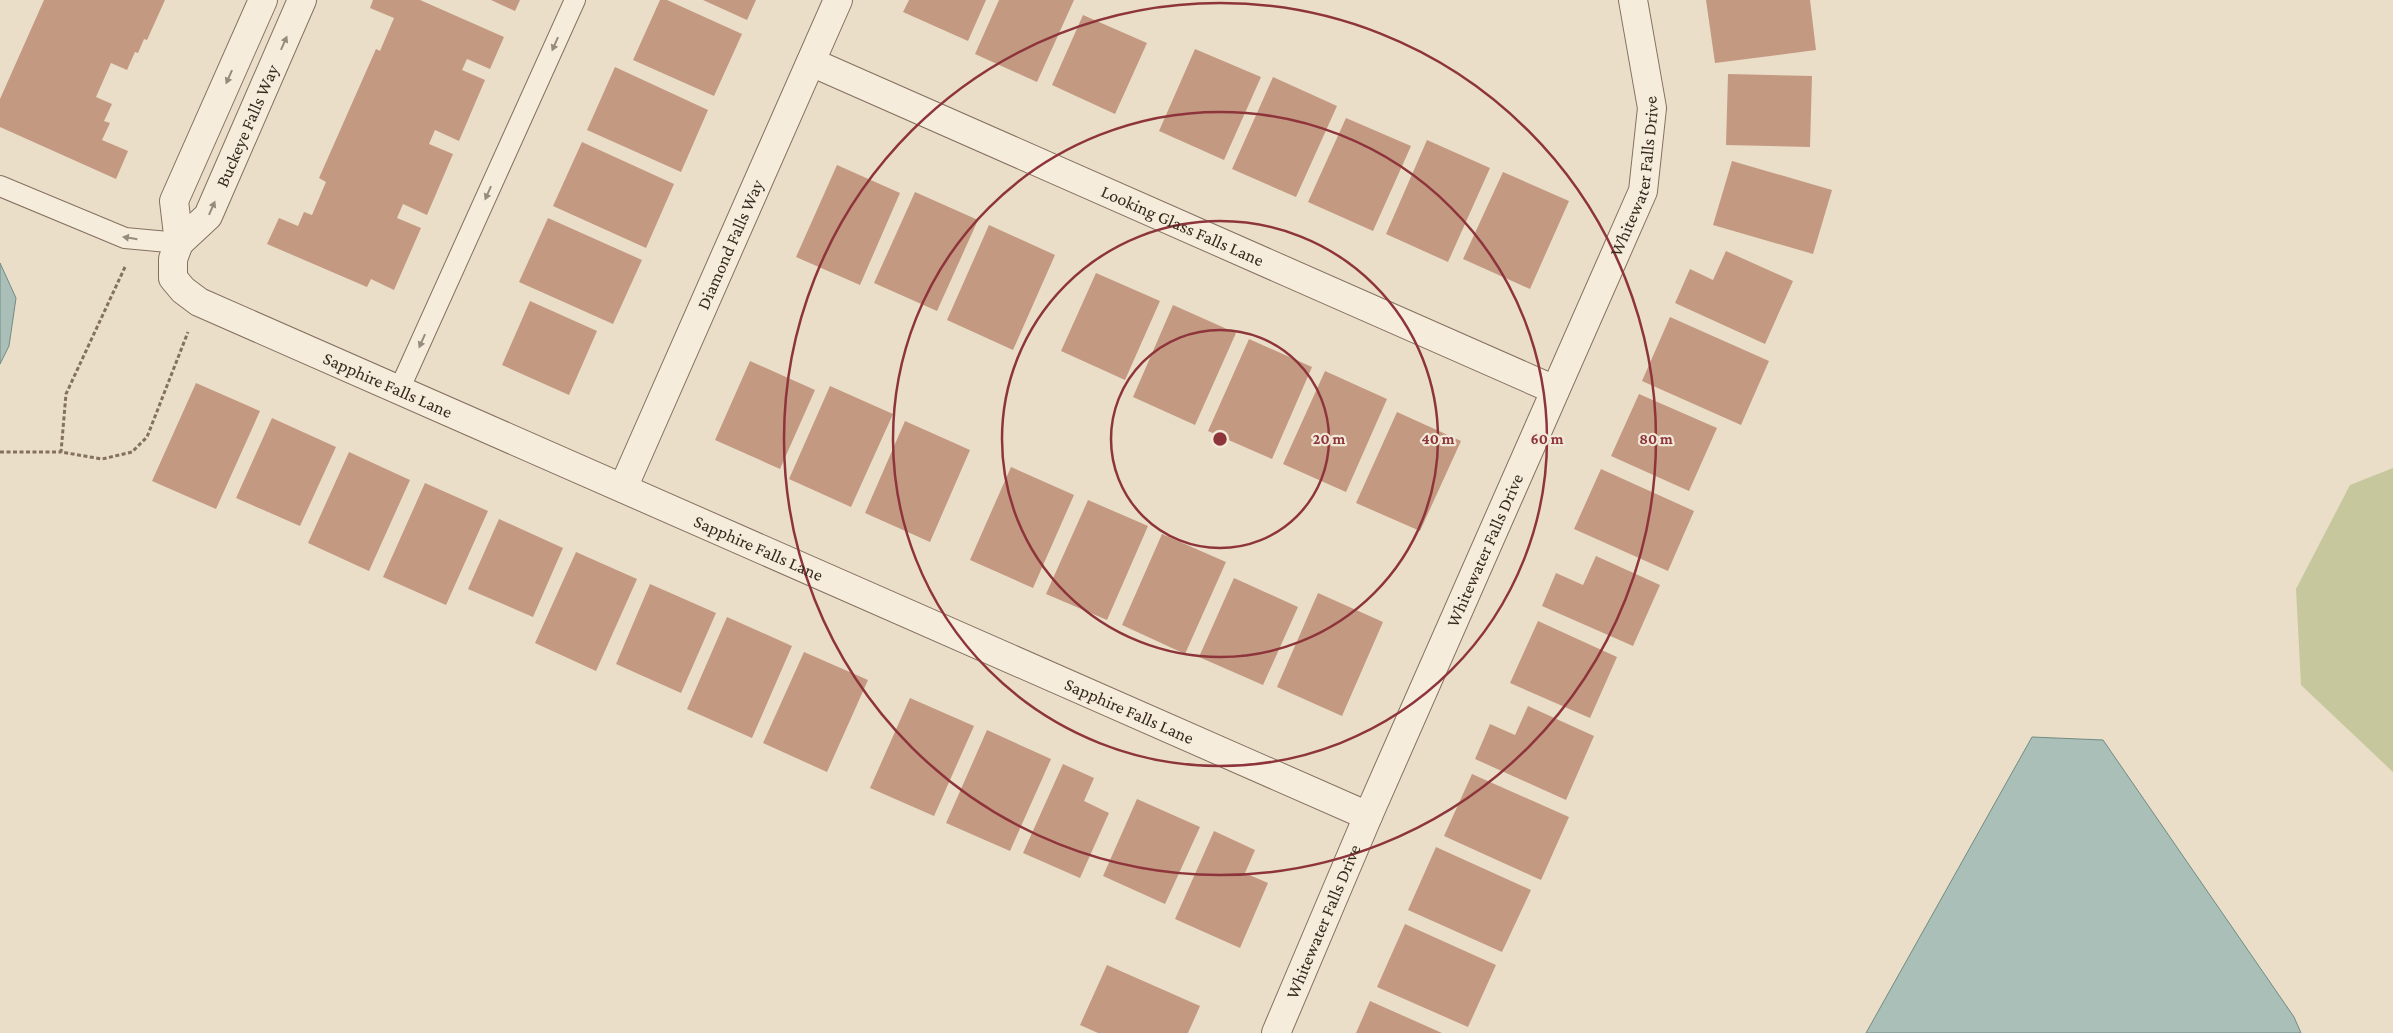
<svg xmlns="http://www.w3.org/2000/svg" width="2393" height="1033" viewBox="0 0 2393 1033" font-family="'Crimson Pro',serif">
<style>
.green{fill:#c6c79d}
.water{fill:#a9bfb7;stroke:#708c83}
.building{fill:#c49982}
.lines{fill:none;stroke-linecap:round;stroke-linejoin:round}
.lane-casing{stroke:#84705f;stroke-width:22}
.street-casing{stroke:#84705f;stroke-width:30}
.path{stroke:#84705f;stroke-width:3;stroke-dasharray:4 2.5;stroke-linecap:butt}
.lane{stroke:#f6ecdb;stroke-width:20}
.street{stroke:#f6ecdb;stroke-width:28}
.oneway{fill:#968b7e}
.ring{fill:none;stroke:#8e353c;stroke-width:2.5}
.labels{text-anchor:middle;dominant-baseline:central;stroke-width:4.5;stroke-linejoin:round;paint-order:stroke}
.street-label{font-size:18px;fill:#362a21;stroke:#f2e8d7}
.centre{fill:#8e353c;stroke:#f2e8d7;stroke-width:2.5}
.ring-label{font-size:15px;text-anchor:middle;font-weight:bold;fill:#8e353c;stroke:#f2e8d7;stroke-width:4.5;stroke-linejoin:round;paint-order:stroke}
</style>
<rect width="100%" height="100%" fill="#eadec8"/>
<path class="green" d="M 2393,468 L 2393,772 L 2301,685 L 2296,589 L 2350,485 Z"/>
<path class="water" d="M 0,263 L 16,298 L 9,346 L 0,364 Z
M 2032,737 L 2103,740 L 2294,1017 L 2301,1033 L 1866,1033 Z"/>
<path class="building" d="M 44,0 L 165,0 L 147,40 L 144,39 L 138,53 L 135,52 L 127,70 L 111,63 L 96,97 L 112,104 L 104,121 L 110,123 L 102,140 L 128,151 L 116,179 L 0,127 L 0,99 Z
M 373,0 L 420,0 L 504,37 L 490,69 L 467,59 L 462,70 L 485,80 L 459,141 L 435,130 L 429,144 L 453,154 L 427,215 L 403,204 L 397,218 L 421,228 L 394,290 L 371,279 L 367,287 L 267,244 L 279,218 L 298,226 L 304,212 L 312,215 L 326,182 L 319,178 L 376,49 L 380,51 L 394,18 L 370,8 Z
M 491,0 L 520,0 L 515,11 Z
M 660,0 L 667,0 L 742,34 L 714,96 L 633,60 Z
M 703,0 L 756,0 L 747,20 Z
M 909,0 L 986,0 L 968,41 L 903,12 Z
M 999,0 L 1074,0 L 1037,82 L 975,54 Z
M 1706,0 L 1810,0 L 1816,50 L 1715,63 Z
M 1083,15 L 1147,43 L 1115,114 L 1052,85 Z
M 1195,49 L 1261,77 L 1224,160 L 1159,131 Z
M 615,67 L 708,110 L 681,172 L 587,130 Z
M 1728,74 L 1812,76 L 1810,147 L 1726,145 Z
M 1273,77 L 1337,106 L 1296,197 L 1232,169 Z
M 1346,118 L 1411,146 L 1373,231 L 1308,202 Z
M 1427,140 L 1490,168 L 1448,262 L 1386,234 Z
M 582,142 L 674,184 L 646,248 L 553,206 Z
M 1732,161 L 1832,190 L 1813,254 L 1713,225 Z
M 837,165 L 900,193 L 860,285 L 796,257 Z
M 1503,172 L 1569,201 L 1530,289 L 1463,259 Z
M 915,192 L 978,220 L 937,311 L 874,283 Z
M 548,218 L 642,260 L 613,324 L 519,282 Z
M 989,225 L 1055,255 L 1013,350 L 947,320 Z
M 1726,251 L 1793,281 L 1765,344 L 1675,303 L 1690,269 L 1713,280 Z
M 1096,273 L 1160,301 L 1125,380 L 1061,351 Z
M 530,301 L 597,331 L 569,395 L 502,365 Z
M 1173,305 L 1236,333 L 1195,425 L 1133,397 Z
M 1670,317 L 1769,361 L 1741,425 L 1642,381 Z
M 1249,339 L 1312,367 L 1272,459 L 1208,431 Z
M 750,361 L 815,390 L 780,469 L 715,440 Z
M 1325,371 L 1387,399 L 1346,492 L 1283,464 Z
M 196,383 L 260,411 L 216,509 L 152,481 Z
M 830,386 L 893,414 L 851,507 L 789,479 Z
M 1639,394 L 1717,428 L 1689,491 L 1611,456 Z
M 1397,412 L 1461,441 L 1420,531 L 1356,503 Z
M 272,418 L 336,447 L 300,526 L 236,498 Z
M 905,421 L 970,450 L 930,542 L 865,513 Z
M 349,452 L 410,480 L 369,571 L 308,543 Z
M 1011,467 L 1074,495 L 1033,588 L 970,560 Z
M 1601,469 L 1694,511 L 1668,571 L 1574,529 Z
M 425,483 L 488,511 L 446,605 L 383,577 Z
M 1088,500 L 1148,526 L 1107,620 L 1046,594 Z
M 499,519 L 563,548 L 533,617 L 468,589 Z
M 1162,534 L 1226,562 L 1185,654 L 1122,625 Z
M 576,552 L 637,579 L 596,671 L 535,643 Z
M 1596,556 L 1660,585 L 1633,646 L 1542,606 L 1556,573 L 1583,585 Z
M 1234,578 L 1298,607 L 1263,685 L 1199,657 Z
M 650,584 L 716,613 L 681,693 L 616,664 Z
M 1318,593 L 1383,622 L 1342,716 L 1277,687 Z
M 727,617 L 792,646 L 752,738 L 687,709 Z
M 1538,621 L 1617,657 L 1590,718 L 1510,683 Z
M 804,652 L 868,680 L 827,772 L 763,743 Z
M 910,698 L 974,726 L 934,816 L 870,788 Z
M 1528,706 L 1594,736 L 1566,800 L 1475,759 L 1490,724 L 1515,735 Z
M 987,730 L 1051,759 L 1010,851 L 946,823 Z
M 1063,764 L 1094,778 L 1084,801 L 1109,813 L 1080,878 L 1023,853 Z
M 1472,774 L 1569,817 L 1541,880 L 1444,836 Z
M 1137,799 L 1200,827 L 1165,904 L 1103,876 Z
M 1214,831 L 1255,850 L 1245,873 L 1268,883 L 1240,948 L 1175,919 Z
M 1436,847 L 1531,890 L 1502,952 L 1408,910 Z
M 1405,924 L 1496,965 L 1468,1027 L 1377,987 Z
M 1107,965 L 1200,1006 L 1188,1033 L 1098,1033 L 1080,1025 Z
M 1370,1001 L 1442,1033 L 1356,1033 Z"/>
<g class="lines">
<defs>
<path id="lane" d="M 0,186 L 125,238 L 179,243
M 399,390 L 575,0"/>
<g id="street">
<path id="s1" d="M 263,0 L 174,201 L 179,243 L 173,259 L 173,278 L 183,290 L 199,302 L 1368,816"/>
<path id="s2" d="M 811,62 L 1555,390"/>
<path id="s3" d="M 179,243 L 208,216 L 302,0"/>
<path id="s4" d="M 623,488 L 838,0"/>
<path id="s5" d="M 1276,1033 L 1368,816 L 1643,191 L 1652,108 L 1633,0"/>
</g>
</defs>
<use href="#lane" class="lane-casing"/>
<use href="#street" class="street-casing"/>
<path class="path" d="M 125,267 L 66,394 L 61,452 L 102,459 L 132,452 L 147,437 L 188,332
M 0,452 L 61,452"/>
<use href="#lane" class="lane"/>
<use href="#street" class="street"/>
</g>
<defs><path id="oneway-solid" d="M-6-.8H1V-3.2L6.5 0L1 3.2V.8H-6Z" transform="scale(1.25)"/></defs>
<g class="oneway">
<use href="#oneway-solid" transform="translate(284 43) rotate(-66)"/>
<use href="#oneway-solid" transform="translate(555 44) rotate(114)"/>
<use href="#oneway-solid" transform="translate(229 77) rotate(114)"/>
<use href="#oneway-solid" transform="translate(488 193) rotate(114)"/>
<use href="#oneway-solid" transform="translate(212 208) rotate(-66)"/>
<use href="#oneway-solid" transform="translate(130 238) rotate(-171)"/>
<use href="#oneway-solid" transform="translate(422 341) rotate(114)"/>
</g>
<g class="ring">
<circle cx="1220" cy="439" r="109"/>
<circle cx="1220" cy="439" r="218"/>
<circle cx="1220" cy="439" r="327"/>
<circle cx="1220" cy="439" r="436"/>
</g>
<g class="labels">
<g class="street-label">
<text stroke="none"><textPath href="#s3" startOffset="138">Buckeye Falls Way</textPath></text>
<text stroke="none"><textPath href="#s5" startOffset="931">Whitewater Falls Drive</textPath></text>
<text stroke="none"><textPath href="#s2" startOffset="406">Looking Glass Falls Lane</textPath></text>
<text stroke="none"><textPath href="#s4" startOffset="266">Diamond Falls Way</textPath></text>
<text stroke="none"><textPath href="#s1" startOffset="540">Sapphire Falls Lane</textPath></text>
<text stroke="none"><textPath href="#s1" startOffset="945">Sapphire Falls Lane</textPath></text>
<text stroke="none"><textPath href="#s5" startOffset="526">Whitewater Falls Drive</textPath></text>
<text stroke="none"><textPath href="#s1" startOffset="1350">Sapphire Falls Lane</textPath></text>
<text stroke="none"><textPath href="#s5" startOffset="121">Whitewater Falls Drive</textPath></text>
</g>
</g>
<circle cx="1220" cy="439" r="8" class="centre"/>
<g class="ring-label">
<text x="1329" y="444">20 m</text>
<text x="1438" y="444">40 m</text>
<text x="1547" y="444">60 m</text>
<text x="1656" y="444">80 m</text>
</g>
</svg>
